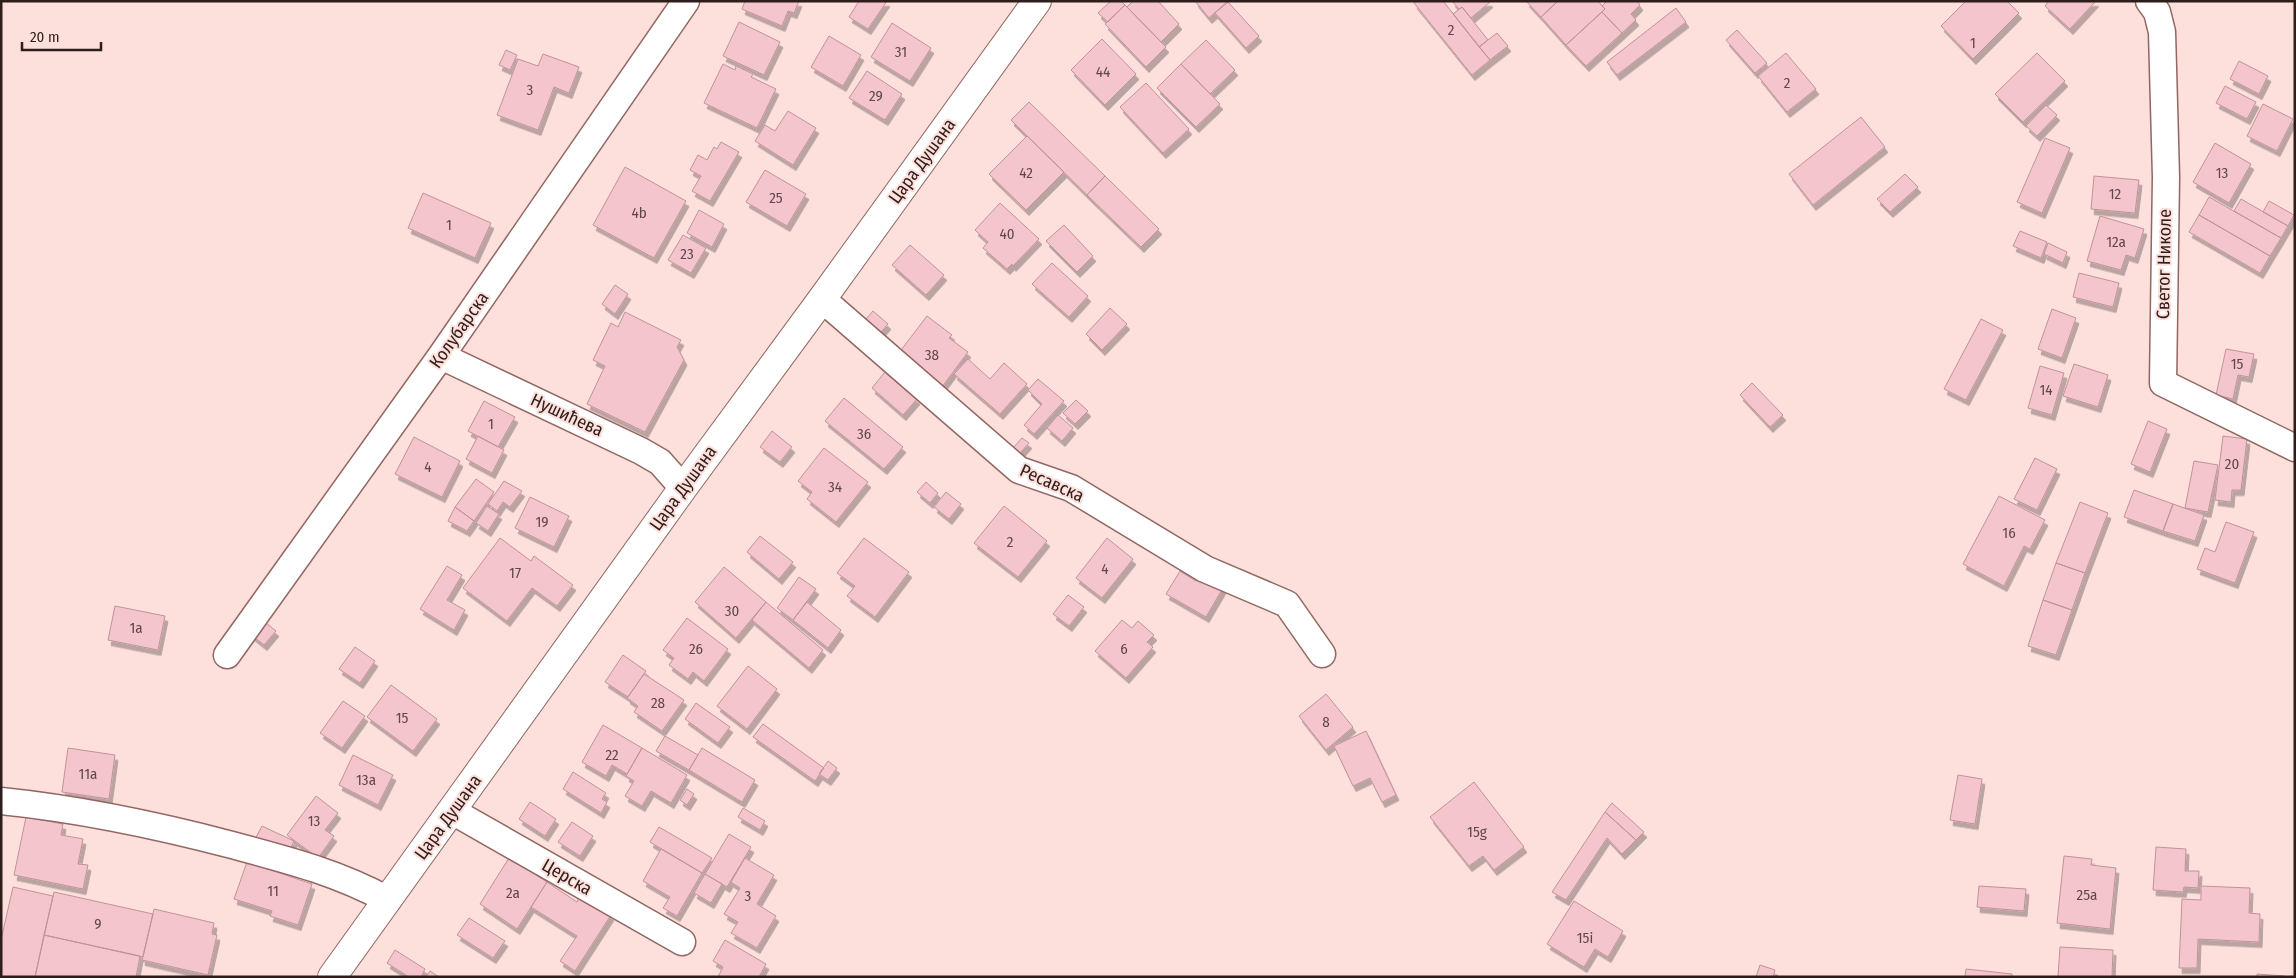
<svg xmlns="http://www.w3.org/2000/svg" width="2296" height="978" viewBox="0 0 2296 978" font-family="'Fira Sans Condensed',sans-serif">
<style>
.building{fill:#f5c5cd;stroke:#c0929a;filter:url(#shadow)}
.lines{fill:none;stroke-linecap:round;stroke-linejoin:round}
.minor-casing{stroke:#926762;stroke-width:29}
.major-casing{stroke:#926762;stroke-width:30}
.minor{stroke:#fff;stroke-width:26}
.major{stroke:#fff;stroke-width:28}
.labels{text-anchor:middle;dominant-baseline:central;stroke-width:4;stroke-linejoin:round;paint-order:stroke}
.number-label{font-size:15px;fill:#604748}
.street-label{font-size:18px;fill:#2e1d1b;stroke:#fddfdb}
</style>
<defs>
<filter id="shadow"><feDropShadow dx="3" dy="5.5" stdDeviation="0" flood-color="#0004"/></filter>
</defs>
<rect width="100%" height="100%" fill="#fddfdb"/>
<path class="building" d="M 745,1 L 799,1 L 794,13 L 788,11 L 782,26 L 742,9 Z
M 859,1 L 887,1 L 868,29 L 849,17 Z
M 1111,1 L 1121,1 L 1125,5 L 1108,22 L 1098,13 Z
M 1133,1 L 1158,1 L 1179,24 L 1161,42 L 1127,7 Z
M 1195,1 L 1228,1 L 1209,18 Z
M 1417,1 L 1443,1 L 1490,60 L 1472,75 L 1414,3 Z
M 1452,1 L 1489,1 L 1490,2 L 1471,18 L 1462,7 L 1459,9 Z
M 1526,1 L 1558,1 L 1541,17 Z
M 1558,1 L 1598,1 L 1605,9 L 1566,45 L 1541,17 Z
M 1607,1 L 1637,1 L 1640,5 L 1631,14 L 1636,20 L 1622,33 L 1602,12 L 1605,9 L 1602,6 Z
M 1966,1 L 2007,1 L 2019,13 L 1973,59 L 1941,26 Z
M 2049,1 L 2096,1 L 2070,29 L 2045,6 Z
M 1228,2 L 1259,36 L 1246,48 L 1215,13 Z
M 1125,5 L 1166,47 L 1146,67 L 1105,24 Z
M 1462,7 L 1488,40 L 1479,47 L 1453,14 Z
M 1676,8 L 1686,22 L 1617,75 L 1607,62 Z
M 1602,12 L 1622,33 L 1586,66 L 1566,45 Z
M 739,22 L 780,42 L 764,75 L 723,56 Z
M 892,23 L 931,48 L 910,81 L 871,57 Z
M 1737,30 L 1767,63 L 1755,73 L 1726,40 Z
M 1497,33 L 1508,46 L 1490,60 L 1479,47 Z
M 829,36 L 861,55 L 843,86 L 811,67 Z
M 1102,39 L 1136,74 L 1105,105 L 1071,70 Z
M 1206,40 L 1235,70 L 1210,94 L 1181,64 Z
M 506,50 L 517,55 L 510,70 L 499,65 Z
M 1786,53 L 1816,89 L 1787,112 L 1758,76 Z
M 2037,53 L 2065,81 L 2023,122 L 1995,94 Z
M 543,54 L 579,67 L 569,93 L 554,87 L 538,130 L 497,115 L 518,59 L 538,66 Z
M 2239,61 L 2268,76 L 2259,94 L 2230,79 Z
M 723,64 L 735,70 L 736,66 L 753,74 L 751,77 L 776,89 L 757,128 L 704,103 Z
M 1181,64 L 1220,104 L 1196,127 L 1157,88 Z
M 867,71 L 902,94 L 885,120 L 849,98 Z
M 1146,83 L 1189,129 L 1163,153 L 1120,107 Z
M 2225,86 L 2256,102 L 2247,119 L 2216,103 Z
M 1029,102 L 1105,176 L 1087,195 L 1011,120 Z
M 2263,104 L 2293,119 L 2277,151 L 2247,136 Z
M 2046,105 L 2057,115 L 2037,136 L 2026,126 Z
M 788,111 L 816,128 L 793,165 L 755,141 L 765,125 L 775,131 Z
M 1861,117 L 1885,147 L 1813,205 L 1789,174 Z
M 1027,136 L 1064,172 L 1026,210 L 989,174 Z
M 2045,138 L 2070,148 L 2042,213 L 2017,202 Z
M 721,142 L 739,152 L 710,201 L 692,191 L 701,176 L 690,170 L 698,155 L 707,160 L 714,147 L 717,149 Z
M 2215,143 L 2251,164 L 2229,203 L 2193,182 Z
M 625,167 L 686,201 L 654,258 L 593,225 Z
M 765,170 L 806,194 L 787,226 L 746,202 Z
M 1905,174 L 1918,187 L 1890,212 L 1877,199 Z
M 1105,176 L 1159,229 L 1141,247 L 1087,195 Z
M 2094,176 L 2139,180 L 2135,213 L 2091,209 Z
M 423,193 L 491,223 L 475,258 L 408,228 Z
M 2209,197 L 2281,238 L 2270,256 L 2199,215 Z
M 2241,199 L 2288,226 L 2281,238 L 2234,211 Z
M 2269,201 L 2294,215 L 2288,226 L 2263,212 Z
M 1000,203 L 1039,239 L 1013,266 L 1012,264 L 1007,269 L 983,248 L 988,242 L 975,230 Z
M 699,210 L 724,224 L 712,247 L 687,233 Z
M 2199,215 L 2270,256 L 2260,273 L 2189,232 Z
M 2100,216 L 2144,229 L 2135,258 L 2126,255 L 2121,270 L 2087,261 Z
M 1064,225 L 1093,256 L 1077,272 L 1046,241 Z
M 2020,231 L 2047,242 L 2041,258 L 2013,246 Z
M 683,235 L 706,248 L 691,273 L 668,260 Z
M 2048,243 L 2067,252 L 2063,263 L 2044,254 Z
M 910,245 L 944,275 L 926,295 L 892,265 Z
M 1052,263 L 1088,296 L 1069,317 L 1032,284 Z
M 2079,273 L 2119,283 L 2113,307 L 2073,297 Z
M 615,285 L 628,294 L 615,314 L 602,304 Z
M 1110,308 L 1127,324 L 1102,350 L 1086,334 Z
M 2052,309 L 2076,318 L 2062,358 L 2038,349 Z
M 873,311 L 888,324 L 874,340 L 859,327 Z
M 625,312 L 681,340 L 677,347 L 684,360 L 645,432 L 587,404 L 605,366 L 593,360 L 611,323 L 618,327 Z
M 927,316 L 952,335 L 949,338 L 968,352 L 939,391 L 895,358 Z
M 1981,319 L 2003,330 L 1966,400 L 1944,389 Z
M 2226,349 L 2254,354 L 2249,377 L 2238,375 L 2233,399 L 2216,395 Z
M 968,359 L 990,379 L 1004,363 L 1027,384 L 1000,414 L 954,374 Z
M 2074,364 L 2108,375 L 2098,407 L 2063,396 Z
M 2040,366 L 2064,373 L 2052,415 L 2028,408 Z
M 885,372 L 917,399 L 903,415 L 872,388 Z
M 1038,379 L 1064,401 L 1034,434 L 1024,425 L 1042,404 L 1028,390 Z
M 1752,383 L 1783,415 L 1770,427 L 1740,395 Z
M 844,398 L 903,447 L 884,469 L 825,421 Z
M 1076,400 L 1088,411 L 1075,424 L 1063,413 Z
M 484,401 L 515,417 L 498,447 L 468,431 Z
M 1058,415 L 1073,428 L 1062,441 L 1047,428 Z
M 2148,421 L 2167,429 L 2150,472 L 2131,464 Z
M 772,431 L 792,447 L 780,462 L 760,447 Z
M 478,436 L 504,450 L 492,473 L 466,459 Z
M 2223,436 L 2247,439 L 2241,490 L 2232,490 L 2231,502 L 2215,500 Z
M 414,437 L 460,461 L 442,497 L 395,474 Z
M 1022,438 L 1029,443 L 1013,461 L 1013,448 Z
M 824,448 L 868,482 L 836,522 L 807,499 L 812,492 L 798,481 Z
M 2035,458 L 2057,469 L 2037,510 L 2014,499 Z
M 2194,461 L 2218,465 L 2208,512 L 2185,508 Z
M 476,479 L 494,492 L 474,521 L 455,507 Z
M 504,481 L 522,491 L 510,507 L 503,502 L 497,511 L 488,504 Z
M 926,482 L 938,493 L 930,503 L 917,492 Z
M 2134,490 L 2173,504 L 2163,531 L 2124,517 Z
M 946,492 L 961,504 L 949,519 L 934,507 Z
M 1999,496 L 2045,520 L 2030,549 L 2024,546 L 2004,586 L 1963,564 Z
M 530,497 L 569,516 L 554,547 L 515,528 Z
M 2080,502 L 2108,513 L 2085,573 L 2056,563 Z
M 2173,504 L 2204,515 L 2195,541 L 2163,531 Z
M 487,506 L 499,514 L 488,531 L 476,523 Z
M 1004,506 L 1047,541 L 1018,577 L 974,543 Z
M 455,507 L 474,521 L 467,531 L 448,521 Z
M 2226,522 L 2254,532 L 2235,583 L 2197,569 L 2205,548 L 2215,552 Z
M 760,536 L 793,562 L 779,579 L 747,552 Z
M 500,538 L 531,561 L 534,556 L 573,585 L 557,606 L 532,588 L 507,621 L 463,588 Z
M 864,538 L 909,572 L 875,617 L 847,596 L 855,586 L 837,573 Z
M 1107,538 L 1133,559 L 1102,598 L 1076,578 Z
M 2056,563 L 2085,573 L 2072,610 L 2043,600 Z
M 447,566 L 462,575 L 447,600 L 465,610 L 454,630 L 420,609 Z
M 724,567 L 766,602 L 736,638 L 695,602 Z
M 1180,571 L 1196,581 L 1200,575 L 1223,588 L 1206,617 L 1166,594 Z
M 799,577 L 816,589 L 793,620 L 777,608 Z
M 1068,595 L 1084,607 L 1069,626 L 1053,614 Z
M 2043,600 L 2072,610 L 2056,655 L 2028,646 Z
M 766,602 L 823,650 L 809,668 L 752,620 Z
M 807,602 L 841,630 L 828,648 L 793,620 Z
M 115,606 L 165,616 L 158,650 L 108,640 Z
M 260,618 L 276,631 L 264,645 L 249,633 Z
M 687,618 L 728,649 L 704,681 L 693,672 L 688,679 L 669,665 L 674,658 L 663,650 Z
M 1122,620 L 1132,628 L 1138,621 L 1154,635 L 1147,642 L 1153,647 L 1126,678 L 1095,651 Z
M 355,647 L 375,661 L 360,683 L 339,669 Z
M 623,655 L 646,671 L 628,697 L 605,682 Z
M 748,666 L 777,689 L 747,729 L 717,706 Z
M 644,674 L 684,700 L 662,731 L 634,712 L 638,706 L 627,698 Z
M 391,685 L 437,719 L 413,751 L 367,717 Z
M 1326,694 L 1353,727 L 1326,750 L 1299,716 Z
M 343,701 L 365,716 L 342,748 L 320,733 Z
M 696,703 L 730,727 L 718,743 L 685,719 Z
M 763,724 L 824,768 L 815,781 L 753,737 Z
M 603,725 L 642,748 L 627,774 L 612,765 L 606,776 L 582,762 Z
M 1366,731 L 1396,795 L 1382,802 L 1370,778 L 1353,786 L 1334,746 Z
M 665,736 L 698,755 L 689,770 L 656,751 Z
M 68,748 L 115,755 L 109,799 L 62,792 Z
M 642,748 L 687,775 L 671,803 L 651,791 L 642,806 L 625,796 L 634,781 L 626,776 Z
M 702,748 L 755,780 L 742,802 L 689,770 Z
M 353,755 L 393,775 L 378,805 L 339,785 Z
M 828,761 L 837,768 L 828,780 L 819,774 Z
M 573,772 L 606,793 L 602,799 L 607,802 L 601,813 L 563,789 Z
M 1958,775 L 1982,779 L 1975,824 L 1950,820 Z
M 1474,782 L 1524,847 L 1494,870 L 1483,856 L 1469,866 L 1430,817 Z
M 687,789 L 694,794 L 687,805 L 680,800 Z
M 316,796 L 338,813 L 325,830 L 334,836 L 318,858 L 287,835 Z
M 530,802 L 556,819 L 545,836 L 519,819 Z
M 1612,803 L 1644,832 L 1636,840 L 1605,812 Z
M 743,808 L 765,821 L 760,830 L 738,817 Z
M 1605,812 L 1636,840 L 1622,854 L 1607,838 L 1566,900 L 1552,892 Z
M 26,817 L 63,824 L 61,835 L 83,839 L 78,864 L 88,865 L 83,889 L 14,875 Z
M 572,822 L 593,836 L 580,856 L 558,842 Z
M 262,826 L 294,841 L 286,858 L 254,841 Z
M 659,827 L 712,858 L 702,873 L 650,842 Z
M 729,834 L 751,847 L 727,887 L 705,874 Z
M 2156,847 L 2186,849 L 2185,871 L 2199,871 L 2198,888 L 2184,887 L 2183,892 L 2153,890 Z
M 661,849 L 702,873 L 677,916 L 663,908 L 670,897 L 643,881 Z
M 2064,856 L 2092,859 L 2091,865 L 2116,868 L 2110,929 L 2057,923 Z
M 509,858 L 547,882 L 517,929 L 480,904 Z
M 745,858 L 774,875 L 757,904 L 776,916 L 757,948 L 731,933 L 738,922 L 724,914 L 740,888 L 731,882 Z
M 247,862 L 312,884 L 298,925 L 270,916 L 272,911 L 234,899 Z
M 705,874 L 722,884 L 711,903 L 694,893 Z
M 547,882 L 577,902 L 580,895 L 611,915 L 575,971 L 560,961 L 577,936 L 531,907 Z
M 1979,886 L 2026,889 L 2024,911 L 1977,907 Z
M 2201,886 L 2250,888 L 2249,913 L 2260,914 L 2259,942 L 2198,939 L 2197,968 L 2179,968 L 2182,899 L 2201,900 Z
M 13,887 L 53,896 L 35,977 L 1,977 L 1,940 Z
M 54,892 L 153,914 L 143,957 L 44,935 Z
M 1574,901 L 1623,931 L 1608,957 L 1595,949 L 1584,967 L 1547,944 Z
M 154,909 L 214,923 L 212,934 L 217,935 L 208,975 L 142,960 Z
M 469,918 L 505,941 L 493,958 L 457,935 Z
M 44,935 L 140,956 L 136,977 L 35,977 Z
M 725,940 L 766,964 L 759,977 L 718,977 L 723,967 L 713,961 Z
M 2060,947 L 2113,950 L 2112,977 L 2058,977 Z
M 395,950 L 425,969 L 421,977 L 409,977 L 387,963 Z
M 1760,965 L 1775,970 L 1773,977 L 1756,977 Z
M 1966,969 L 2012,974 L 2012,977 L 1965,977 Z
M 430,971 L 439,977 L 426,977 Z
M 2257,974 L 2284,976 L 2284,977 L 2257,977 Z"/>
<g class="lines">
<defs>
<path id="minor" d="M 2149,1 L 2157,12 L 2162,32 L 2166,177 L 2163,383 L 2295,448
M 822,299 L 1019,470 L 1071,488 L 1205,569 L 1287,604 L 1322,654
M 441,356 L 641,451 L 660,462 L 683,488
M 227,655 L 441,356 L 686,1
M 1,801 C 79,809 156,825 232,845 C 288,860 336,872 388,900
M 452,811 L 682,942"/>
<path id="major" d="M 332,977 L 683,488 L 822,299 L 1037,1"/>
</defs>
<use href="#minor" class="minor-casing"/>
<use href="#major" class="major-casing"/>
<use href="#minor" class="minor"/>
<use href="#major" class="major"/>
</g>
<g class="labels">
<g class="number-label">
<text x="1451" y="30">2</text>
<text x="1973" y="43">1</text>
<text x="901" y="52">31</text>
<text x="1103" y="72">44</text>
<text x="1787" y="83">2</text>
<text x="530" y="90">3</text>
<text x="876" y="96">29</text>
<text x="1026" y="173">42</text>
<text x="2222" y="173">13</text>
<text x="2115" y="194">12</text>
<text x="776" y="198">25</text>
<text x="639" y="213">4b</text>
<text x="449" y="225">1</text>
<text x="1007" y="234">40</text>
<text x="2116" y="242">12a</text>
<text x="687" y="254">23</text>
<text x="932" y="355">38</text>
<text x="2237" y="364">15</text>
<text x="2046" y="390">14</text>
<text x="491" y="424">1</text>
<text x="864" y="434">36</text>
<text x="2232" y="464">20</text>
<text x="428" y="467">4</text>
<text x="835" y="487">34</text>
<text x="542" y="522">19</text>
<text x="2009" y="533">16</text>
<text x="1010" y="542">2</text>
<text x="1105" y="569">4</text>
<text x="515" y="573">17</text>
<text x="732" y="611">30</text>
<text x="136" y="628">1a</text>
<text x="696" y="649">26</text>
<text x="1124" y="649">6</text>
<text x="658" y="703">28</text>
<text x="402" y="718">15</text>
<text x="1326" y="722">8</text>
<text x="612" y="755">22</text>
<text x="88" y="774">11a</text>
<text x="366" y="780">13a</text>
<text x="314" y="821">13</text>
<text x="1477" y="832">15g</text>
<text x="273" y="891">11</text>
<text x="513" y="893">2a</text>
<text x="2087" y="895">25a</text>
<text x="748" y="896">3</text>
<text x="98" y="924">9</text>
<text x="1585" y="938">15i</text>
</g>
<g class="street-label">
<text transform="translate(922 161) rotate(-54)">Цара Душана</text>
<text transform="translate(2164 264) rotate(-89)">Светог Николе</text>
<text transform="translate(459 330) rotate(-55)">Колубарска</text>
<text transform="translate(567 415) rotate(25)">Нушићева</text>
<text transform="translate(1052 483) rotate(24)">Ресавска</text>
<text transform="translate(683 488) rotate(-54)">Цара Душана</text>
<text transform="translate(448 817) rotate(-54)">Цара Душана</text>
<text transform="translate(567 877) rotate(30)">Церска</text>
</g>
</g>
<rect width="2296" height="978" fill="none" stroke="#2e1d1b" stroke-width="5"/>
<path d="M22 42v8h79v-8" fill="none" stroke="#2e1d1b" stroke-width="2.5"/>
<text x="30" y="42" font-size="15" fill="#2e1d1b" stroke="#fddfdb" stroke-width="4" paint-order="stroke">20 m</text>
</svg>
